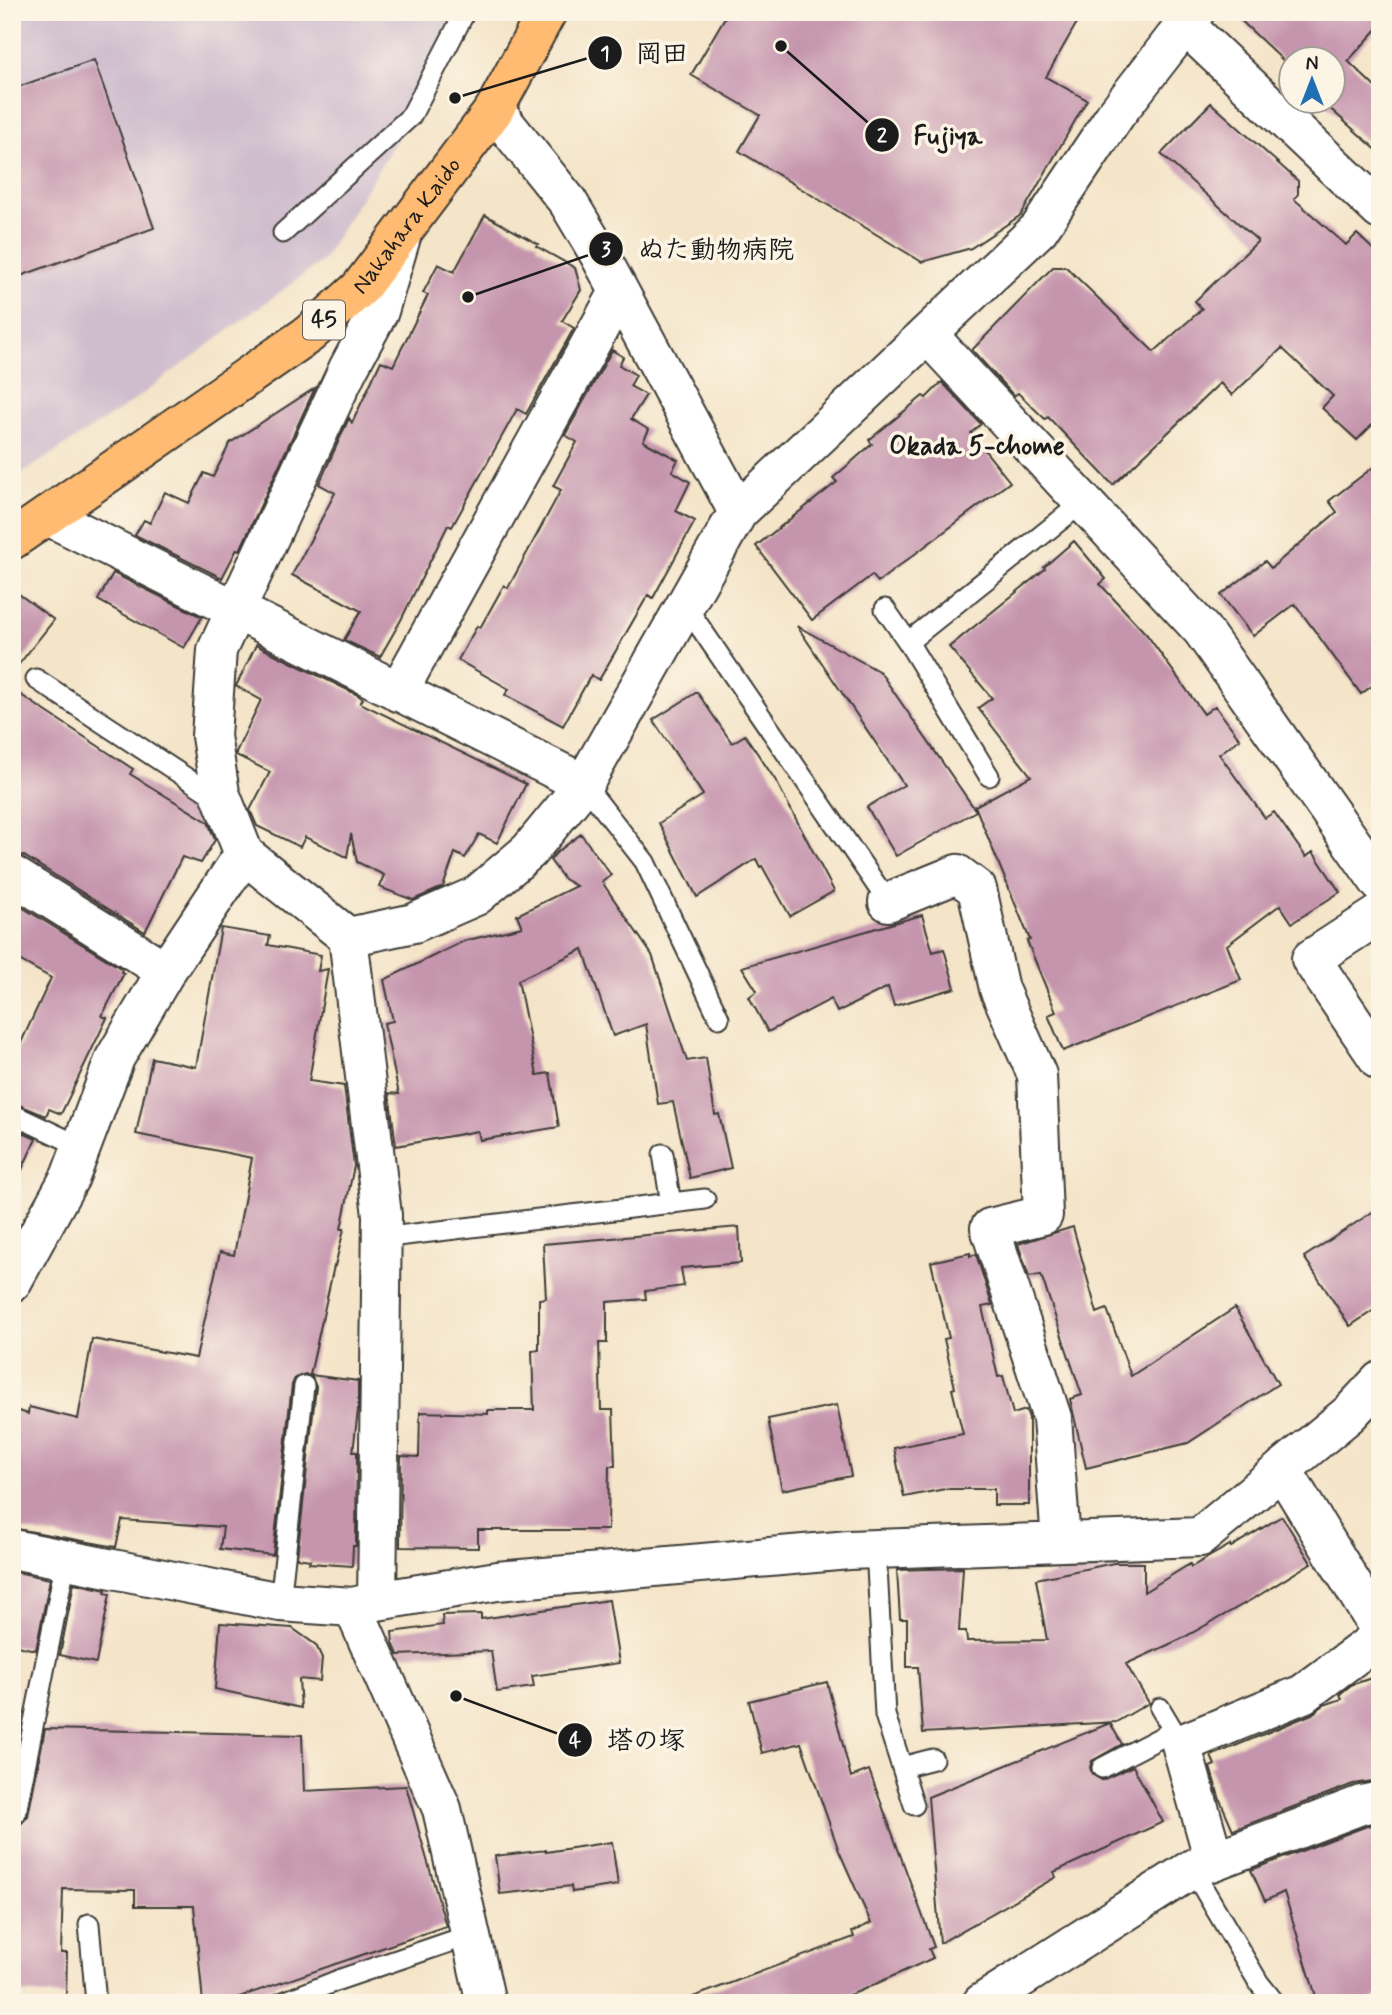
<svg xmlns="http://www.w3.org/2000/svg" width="1392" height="2015" viewBox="0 0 1392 2015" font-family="Mynerve,'Klee One',sans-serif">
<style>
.industrial{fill:#cfbdce}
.building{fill:#c594ad}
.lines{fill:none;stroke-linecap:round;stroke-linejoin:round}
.service-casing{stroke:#3c3a36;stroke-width:23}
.minor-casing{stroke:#3c3a36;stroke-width:42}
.primary-casing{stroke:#3c3a36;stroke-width:42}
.service{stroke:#fff;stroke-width:19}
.minor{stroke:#fff;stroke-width:38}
.primary{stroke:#ffbb71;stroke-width:38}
.labels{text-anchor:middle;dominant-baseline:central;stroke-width:7;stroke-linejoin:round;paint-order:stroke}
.shield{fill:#fcf5e5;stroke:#5f5d58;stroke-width:2}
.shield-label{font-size:23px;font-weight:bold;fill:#1c1c1c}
.street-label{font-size:24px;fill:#1c1c1c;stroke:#fcf5e5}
.neighbourhood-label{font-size:26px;font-weight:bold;fill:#1c1c1c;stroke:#fcf5e5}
.leader{fill:none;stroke:#1c1c1c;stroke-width:2.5}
.callout-dot{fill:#1c1c1c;stroke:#fcf5e5;stroke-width:2.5}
.mark-label{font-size:21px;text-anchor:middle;font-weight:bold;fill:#fff}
.callout-label{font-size:26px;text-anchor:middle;font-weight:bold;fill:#1c1c1c;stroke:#fcf5e5;stroke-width:7;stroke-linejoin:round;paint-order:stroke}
</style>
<rect width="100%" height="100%" fill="#fcf5e5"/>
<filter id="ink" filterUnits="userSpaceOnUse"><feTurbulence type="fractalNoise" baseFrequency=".0143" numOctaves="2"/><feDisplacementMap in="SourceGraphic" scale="14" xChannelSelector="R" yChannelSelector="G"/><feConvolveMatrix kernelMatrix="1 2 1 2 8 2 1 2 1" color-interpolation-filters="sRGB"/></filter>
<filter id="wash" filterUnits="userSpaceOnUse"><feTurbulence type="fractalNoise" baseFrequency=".00686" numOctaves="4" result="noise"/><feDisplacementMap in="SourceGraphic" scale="28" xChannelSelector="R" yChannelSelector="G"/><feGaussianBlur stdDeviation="1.57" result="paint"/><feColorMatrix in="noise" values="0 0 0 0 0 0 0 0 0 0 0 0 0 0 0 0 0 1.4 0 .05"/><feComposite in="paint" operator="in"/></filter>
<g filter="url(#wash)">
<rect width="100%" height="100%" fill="#f4e4c8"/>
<path class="industrial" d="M 12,12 L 475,12 L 322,261 L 129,404 L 12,480 Z"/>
<g id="blocks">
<path class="building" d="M 728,12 L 1083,12 L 1046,77 L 1087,100 L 1021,215 L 971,248 L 922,262 L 739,151 L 760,115 L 691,75 Z
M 1232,12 L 1380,12 L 1380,26 L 1348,61 L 1380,92 L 1380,153 L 1326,105 L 1326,102 L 1333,102 L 1333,60 L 1291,60 L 1291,68 Z
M 94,60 L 154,228 L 12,279 L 12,89 Z
M 1211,103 L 1298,181 L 1298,194 L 1294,199 L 1346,245 L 1357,234 L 1380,256 L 1380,417 L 1357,440 L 1322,408 L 1333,396 L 1282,348 L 1232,395 L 1220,383 L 1113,485 L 1048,417 L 1045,419 L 1018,393 L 1014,396 L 972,350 L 1053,267 L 1066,267 L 1154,352 L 1202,309 L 1195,301 L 1258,241 L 1161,154 Z
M 485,215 L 538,244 L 536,246 L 575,268 L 581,290 L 562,321 L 574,328 L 526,414 L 517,409 L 452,527 L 448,525 L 401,620 L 380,657 L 344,640 L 361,611 L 292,575 L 335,493 L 319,484 L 349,418 L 352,423 L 381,361 L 393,366 L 428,295 L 423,293 L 438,264 L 454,272 Z
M 612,350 L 623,357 L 619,365 L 636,375 L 630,386 L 646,395 L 631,419 L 649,430 L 643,441 L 678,460 L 672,471 L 690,482 L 676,511 L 695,521 L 653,598 L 648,595 L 599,680 L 591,675 L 563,726 L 505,695 L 509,689 L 458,660 L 477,626 L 480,628 L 504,585 L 508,588 L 561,490 L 553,486 L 577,442 L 565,435 Z
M 942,382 L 981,424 L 971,433 L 1010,482 L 878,582 L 872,575 L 812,620 L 756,546 L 837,482 L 833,478 L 872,444 L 869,440 L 923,396 L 926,398 Z
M 315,388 L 240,550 L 237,549 L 222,578 L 135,535 L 144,520 L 150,523 L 165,492 L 189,503 L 204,473 L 213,477 L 230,443 Z
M 1380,462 L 1380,680 L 1361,694 L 1295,604 L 1253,636 L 1221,595 L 1265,561 L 1271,568 L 1337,512 L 1329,501 Z
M 1074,541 L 1106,579 L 1100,584 L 1147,635 L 1204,714 L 1215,706 L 1240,739 L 1219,754 L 1265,818 L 1274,812 L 1306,857 L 1313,852 L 1340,892 L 1292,923 L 1280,905 L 1227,945 L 1241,980 L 1063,1051 L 1048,1015 L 1056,1012 L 1027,941 L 1030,940 L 975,806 L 1031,776 L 978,708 L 992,698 L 949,647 L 1045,569 L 1044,567 Z
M 113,573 L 202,617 L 184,648 L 98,600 Z
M 12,589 L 54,620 L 12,673 Z
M 797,626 L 880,672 L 976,811 L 896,856 L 867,807 L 904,785 Z
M 256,645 L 358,695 L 363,699 L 360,703 L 526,784 L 497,843 L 479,834 L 465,858 L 455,853 L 443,887 L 413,900 L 379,887 L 384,875 L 357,862 L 351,834 L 347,857 L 305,837 L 300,847 L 257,826 L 250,810 L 270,772 L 236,755 L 236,752 L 261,700 L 236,686 Z
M 12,689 L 133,769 L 130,774 L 208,822 L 215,840 L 201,863 L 182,857 L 145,932 L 24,856 L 12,853 Z
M 697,692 L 732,743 L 745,735 L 776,781 L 834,891 L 790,916 L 762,866 L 760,867 L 756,859 L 697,897 L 659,823 L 703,795 L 653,720 Z
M 581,834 L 611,875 L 602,882 L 652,955 L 687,1061 L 706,1058 L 715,1115 L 719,1114 L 731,1168 L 690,1178 L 673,1102 L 658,1104 L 646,1024 L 613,1036 L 583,949 L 518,980 L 537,1075 L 550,1073 L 559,1127 L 480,1140 L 478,1131 L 396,1146 L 389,1093 L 399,1094 L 384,1023 L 393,1021 L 384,980 L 464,941 L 522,927 L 517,915 L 576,886 L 564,879 L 550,860 L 556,853 Z
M 12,901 L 122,969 L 121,972 L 124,973 L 102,1016 L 107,1018 L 61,1114 L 49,1109 L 46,1116 L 12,1102 L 12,1062 L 51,978 L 12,956 Z
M 922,915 L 933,952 L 944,949 L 955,988 L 894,1006 L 888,987 L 837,1012 L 831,999 L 768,1032 L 749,997 L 757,991 L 742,967 Z
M 221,928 L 270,936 L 268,945 L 321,955 L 318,971 L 328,969 L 309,1081 L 344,1086 L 354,1166 L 341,1229 L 344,1229 L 335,1266 L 334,1266 L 310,1375 L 358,1381 L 358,1410 L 353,1452 L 357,1452 L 356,1546 L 353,1546 L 352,1566 L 309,1563 L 310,1560 L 297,1558 L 316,1387 L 312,1377 L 305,1374 L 295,1378 L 292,1385 L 273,1555 L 220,1549 L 223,1527 L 122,1520 L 116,1547 L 12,1528 L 12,1409 L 28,1414 L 29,1407 L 78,1419 L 92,1339 L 196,1358 L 220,1252 L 234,1255 L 252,1158 L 136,1134 L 152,1058 L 196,1067 Z
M 12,1128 L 36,1139 L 12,1191 Z
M 1380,1207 L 1380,1306 L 1350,1326 L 1304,1257 Z
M 739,1227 L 741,1263 L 681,1268 L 684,1286 L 645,1291 L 646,1299 L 607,1302 L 607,1343 L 599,1343 L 601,1410 L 613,1410 L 615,1466 L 609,1466 L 608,1530 L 478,1530 L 478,1548 L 400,1547 L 401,1456 L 419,1457 L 420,1412 L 488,1414 L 488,1410 L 534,1410 L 532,1351 L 539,1350 L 539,1299 L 546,1298 L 543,1244 Z
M 1073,1227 L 1097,1313 L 1107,1309 L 1131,1376 L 1235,1308 L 1278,1384 L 1188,1443 L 1086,1468 L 1070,1399 L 1082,1395 L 1041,1275 L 1029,1277 L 1018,1244 Z
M 970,1253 L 970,1256 L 976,1254 L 992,1305 L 982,1307 L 998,1377 L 1003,1376 L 1013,1414 L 1026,1410 L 1029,1418 L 1029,1505 L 994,1505 L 994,1489 L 945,1489 L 904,1497 L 894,1448 L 963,1434 L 952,1389 L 955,1388 L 944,1339 L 949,1338 L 931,1262 Z
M 837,1405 L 851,1476 L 782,1490 L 768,1419 Z
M 1282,1516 L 1311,1563 L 1258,1596 L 1181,1639 L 1126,1664 L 1149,1703 L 1116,1722 L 923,1733 L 918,1667 L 907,1667 L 907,1619 L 900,1619 L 897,1570 L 963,1568 L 959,1631 L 966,1631 L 967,1641 L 1047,1640 L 1036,1579 L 1114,1563 L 1144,1563 L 1144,1592 L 1190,1564 L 1191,1567 L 1230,1545 L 1231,1547 Z
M 12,1571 L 50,1579 L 36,1650 L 12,1645 Z
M 74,1583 L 106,1590 L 105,1593 L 110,1594 L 96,1663 L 60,1655 Z
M 609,1600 L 619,1663 L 532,1676 L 534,1687 L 497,1692 L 491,1651 L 398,1655 L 393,1643 L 392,1632 L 443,1625 L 442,1615 L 481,1614 L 481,1619 Z
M 220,1623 L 292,1628 L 316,1645 L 322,1658 L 320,1681 L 299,1679 L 301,1708 L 215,1689 Z
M 1380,1675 L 1380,1780 L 1353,1784 L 1233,1830 L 1220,1800 L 1210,1767 L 1215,1765 L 1211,1756 L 1312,1714 L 1324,1705 L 1342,1699 L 1340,1694 L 1351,1685 Z
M 827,1682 L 851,1777 L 869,1770 L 934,1947 L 929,1949 L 933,1958 L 860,1991 L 827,2003 L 685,2003 L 685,2000 L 854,1937 L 852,1932 L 871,1923 L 839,1851 L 801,1743 L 762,1753 L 749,1701 Z
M 1110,1723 L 1122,1744 L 1092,1761 L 1090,1767 L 1092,1774 L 1102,1780 L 1133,1766 L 1163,1822 L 1054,1872 L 1056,1877 L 940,1943 L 928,1797 Z
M 45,1729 L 302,1735 L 304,1791 L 406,1786 L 446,1926 L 222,2003 L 203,2003 L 194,1906 L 135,1906 L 135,1890 L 63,1889 L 61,1953 L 67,1953 L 66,1996 L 13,1993 L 15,1941 L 12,1941 L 12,1824 L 21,1824 L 28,1816 Z
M 1380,1823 L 1380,1994 L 1367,2003 L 1318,2003 L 1284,1892 L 1265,1901 L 1251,1870 L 1367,1826 Z
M 612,1842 L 618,1885 L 572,1892 L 571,1886 L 500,1894 L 495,1856 L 546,1850 L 546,1852 Z"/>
</g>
</g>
<g filter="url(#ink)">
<use href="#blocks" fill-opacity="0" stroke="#3c3a36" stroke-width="2"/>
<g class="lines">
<defs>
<path id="service" d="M 283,233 L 411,116 L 465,12
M 685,605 L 888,902
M 885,609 L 908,642 L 989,776
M 908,642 L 1083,502
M 36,679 L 220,800
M 584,784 L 645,862 L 719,1018
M 12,1114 L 82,1147
M 663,1154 L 671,1204
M 381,1238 L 705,1199
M 876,1549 L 885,1715 L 914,1805
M 280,1602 L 304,1386
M 1160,1708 L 1179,1740
M 902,1767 L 933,1759
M 1102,1768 L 1173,1731
M 16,1813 L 66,1559
M 1192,1869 L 1259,1983 L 1275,2003
M 89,1924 L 96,2003
M 281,2003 L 341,1979 L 470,1935"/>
<path id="minor" d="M 1184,24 L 1380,210
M 494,110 L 568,202 L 599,254 L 738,512
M 928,335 L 1202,630 L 1380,883
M 48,516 L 584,784
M 398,692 L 619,292
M 244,854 L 348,937 L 382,1215 L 377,1601
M 12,875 L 166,971
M 888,902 L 957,874 L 977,889 L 999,989 L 1037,1075 L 1043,1215 L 990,1228 L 1052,1418 L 1061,1542
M 1380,914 L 1311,959 L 1380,1061
M 348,937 L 414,923 L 476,896 L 529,851 L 584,784 L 738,512 L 1039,229 L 1116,114 L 1195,12
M 12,1282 L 70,1177 L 115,1058 L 166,971 L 244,854 L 220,793 L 211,736 L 217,650 L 348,369 L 379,311 L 401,237
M 1282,1469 L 1380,1630
M 12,1549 L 280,1602 L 353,1607 L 377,1601 L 497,1581 L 849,1550 L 1200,1537 L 1349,1414 L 1380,1381
M 353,1607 L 442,1809 L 486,2003
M 1214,1860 L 1181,1744 L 1303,1694 L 1380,1637
M 982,2003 L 1192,1869 L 1361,1805 L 1380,1801"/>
<g id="primary">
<path id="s1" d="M 12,540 L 309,334 L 360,288 L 494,110 L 547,12"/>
</g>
</defs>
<use href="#service" class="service-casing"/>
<use href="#minor" class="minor-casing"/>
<use href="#primary" class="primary-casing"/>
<use href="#service" class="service"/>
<use href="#minor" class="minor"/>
<use href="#primary" class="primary"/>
</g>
</g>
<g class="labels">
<rect class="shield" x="303" y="300.5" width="42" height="39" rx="5"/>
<g class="shield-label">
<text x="324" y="320">45</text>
</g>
<g class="street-label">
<text stroke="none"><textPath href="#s1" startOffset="508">Nakahara Kaido</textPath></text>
</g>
<g class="neighbourhood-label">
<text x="977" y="447">Okada 5-chome</text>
</g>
</g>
<path class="leader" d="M455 98L605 53M781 46L882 135M468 297L606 249M456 1696L575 1740"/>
<g class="callout-dot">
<circle cx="455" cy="98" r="7"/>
<circle cx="781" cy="46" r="7"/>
<circle cx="468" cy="297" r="7"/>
<circle cx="456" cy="1696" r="7"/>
<circle cx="605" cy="53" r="18"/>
<circle cx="882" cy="135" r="18"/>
<circle cx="606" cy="249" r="18"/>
<circle cx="575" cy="1740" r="18"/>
</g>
<g class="mark-label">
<text x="605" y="60">1</text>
<text x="882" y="142">2</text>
<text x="606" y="256">3</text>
<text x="575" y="1747">4</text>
</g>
<g class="callout-label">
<text x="662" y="62">岡田</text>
<text x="948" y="144">Fujiya</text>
<text x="716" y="258">ぬた動物病院</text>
<text x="646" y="1749">塔の塚</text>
</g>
<rect width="1392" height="2015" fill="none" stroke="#fcf5e5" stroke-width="42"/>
<g transform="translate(1312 80)"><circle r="33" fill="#fcf5e5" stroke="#a29e95" stroke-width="2"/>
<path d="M0-5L12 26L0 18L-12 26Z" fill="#1f6fb2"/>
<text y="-10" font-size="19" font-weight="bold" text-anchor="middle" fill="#1c1c1c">N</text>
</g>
</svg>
